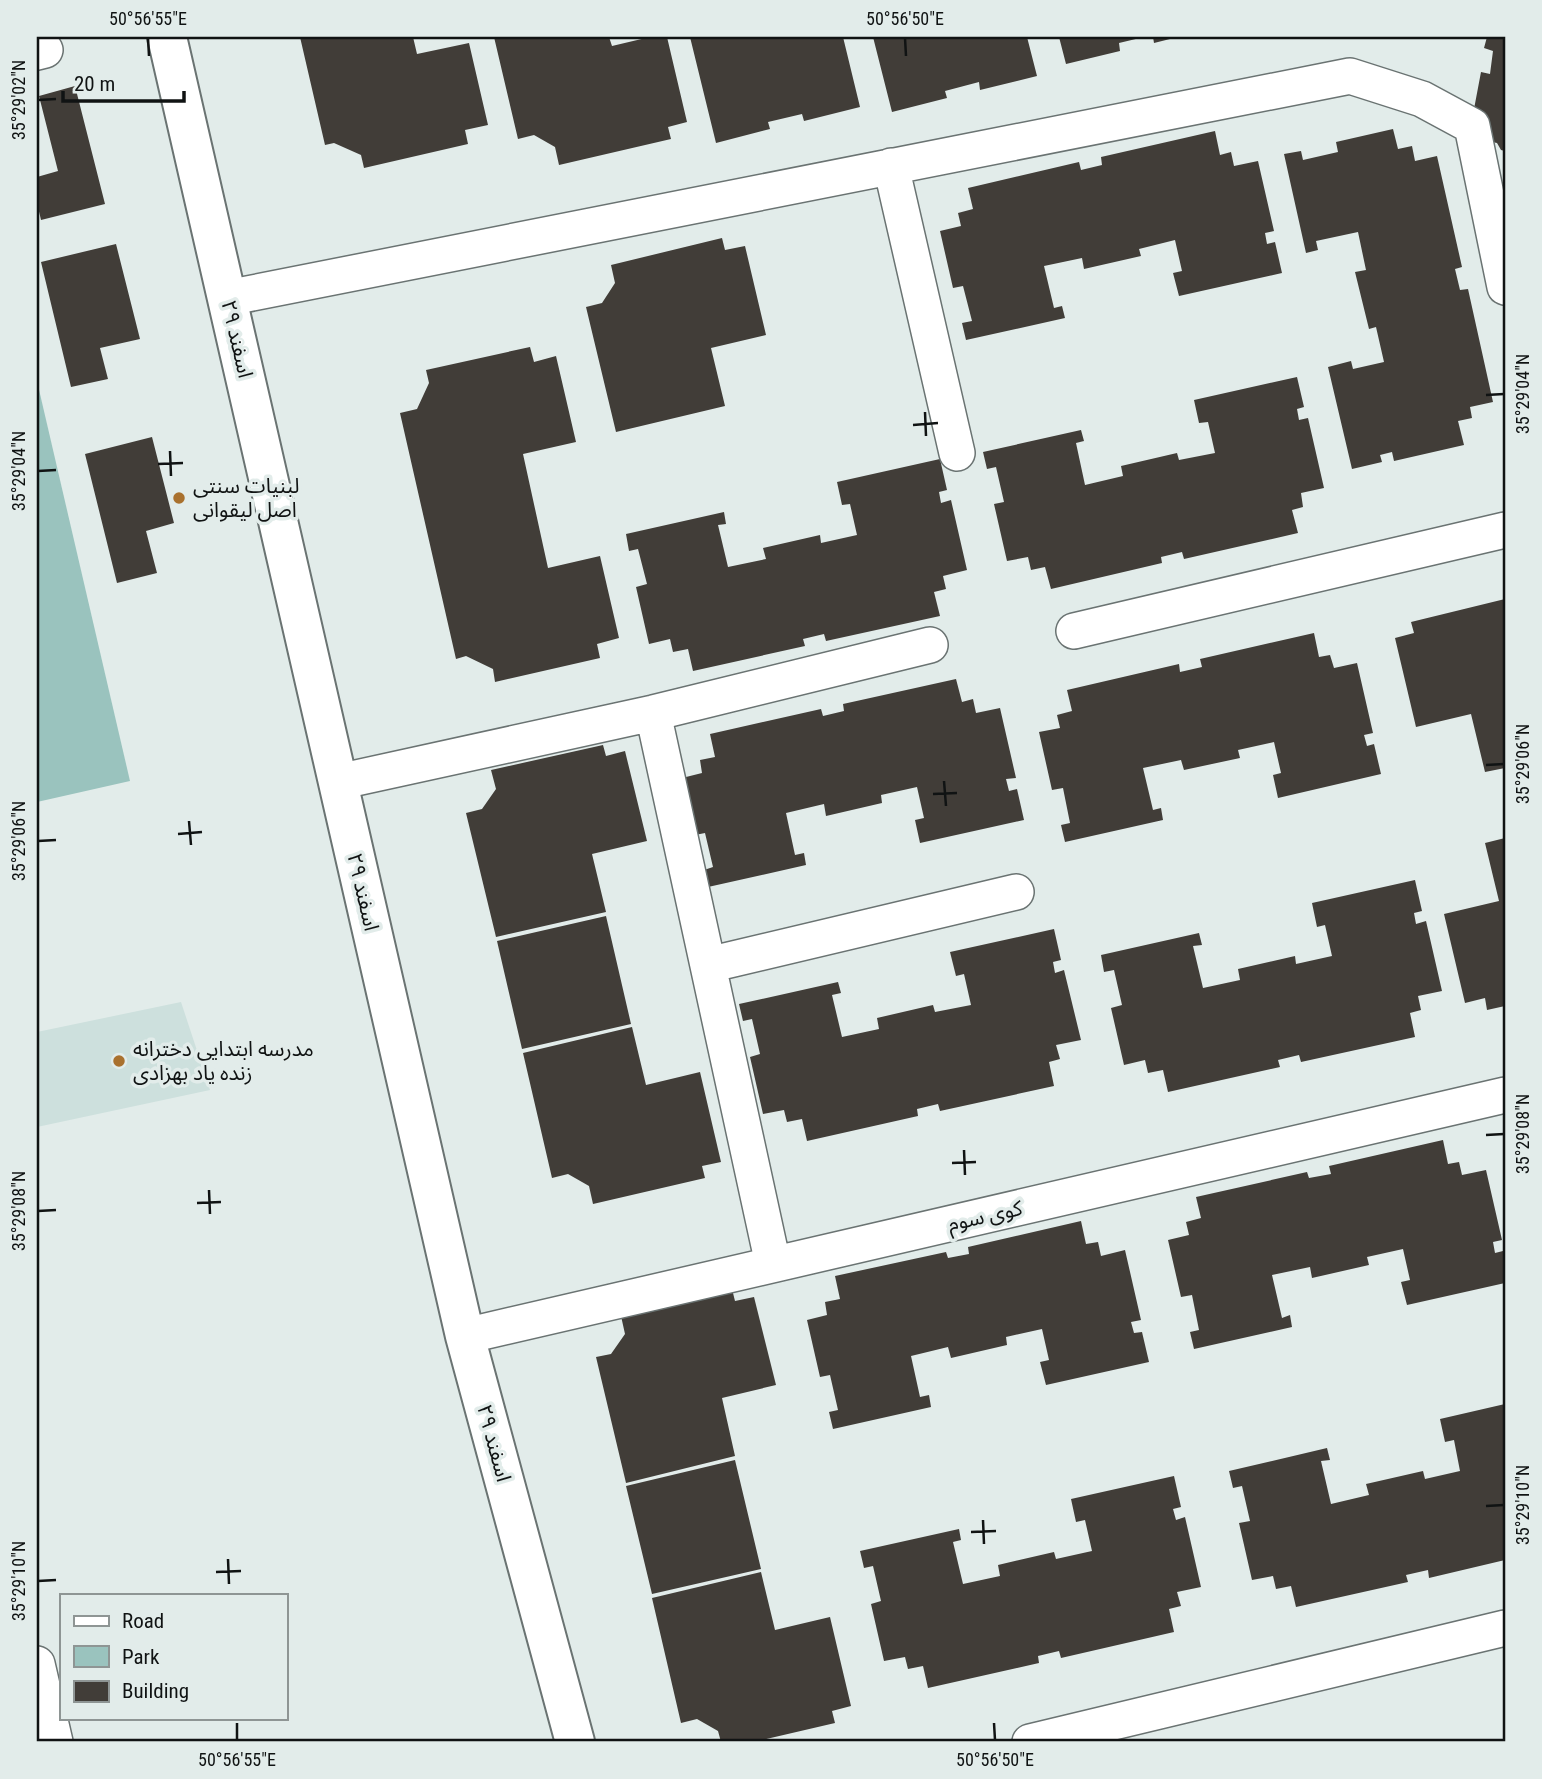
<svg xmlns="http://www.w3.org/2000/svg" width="1542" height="1779" viewBox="0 0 1542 1779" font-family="'Roboto Condensed','Noto Sans Arabic',sans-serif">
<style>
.built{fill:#cde0dd}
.green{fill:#9ac3be}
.building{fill:#413d38}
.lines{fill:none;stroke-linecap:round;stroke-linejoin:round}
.street-casing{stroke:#6a7372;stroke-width:38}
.secondary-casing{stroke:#6a7372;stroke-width:42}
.street{stroke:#fff;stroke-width:35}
.secondary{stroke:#fff;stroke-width:38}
.ticks{fill:none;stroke:#101313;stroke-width:2.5}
.poi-dot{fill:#a9712e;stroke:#e2ecea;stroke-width:2.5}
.labels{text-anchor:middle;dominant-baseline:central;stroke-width:7;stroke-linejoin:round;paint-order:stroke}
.street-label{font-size:21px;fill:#101313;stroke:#e2ecea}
.poi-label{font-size:21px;fill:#101313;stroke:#e2ecea;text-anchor:start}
.neatline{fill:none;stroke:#101313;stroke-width:2.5}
.ticks-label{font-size:18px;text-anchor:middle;fill:#101313}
</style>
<rect width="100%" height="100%" fill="#e2ecea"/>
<path class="built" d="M 181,1002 L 210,1090 L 37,1127 L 37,1032 Z"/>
<path class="green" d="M 37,381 L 130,781 L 37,802 Z"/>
<path class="building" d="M 300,37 L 413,37 L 417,54 L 469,43 L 488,125 L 465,130 L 468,144 L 364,168 L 361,155 L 334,143 L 325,145 Z
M 494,37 L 609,37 L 612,46 L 650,37 L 667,37 L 687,122 L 668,127 L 671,139 L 559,165 L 555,147 L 534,135 L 518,139 Z
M 690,37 L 843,37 L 860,107 L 804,121 L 802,114 L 768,122 L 770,129 L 716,143 Z
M 873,37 L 1027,37 L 1037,76 L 980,90 L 979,82 L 945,91 L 947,98 L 892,112 Z
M 1059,37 L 1140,37 L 1140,38 L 1119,43 L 1120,51 L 1066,64 Z
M 1153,37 L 1174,37 L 1174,38 L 1154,43 Z
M 1487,37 L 1505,37 L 1505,151 L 1501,150 L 1497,143 L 1474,138 L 1474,109 L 1481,72 L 1490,74 L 1493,51 L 1484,48 Z
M 75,86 L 105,204 L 41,220 L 37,203 L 37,177 L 58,171 L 39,96 Z
M 1393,129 L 1398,149 L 1412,146 L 1415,161 L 1437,156 L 1462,267 L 1455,269 L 1460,290 L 1468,289 L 1493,402 L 1470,407 L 1472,418 L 1458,421 L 1464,445 L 1394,461 L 1392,452 L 1380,455 L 1382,462 L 1352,469 L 1328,367 L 1351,361 L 1353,369 L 1384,362 L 1376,327 L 1369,329 L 1355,272 L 1366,270 L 1358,232 L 1316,241 L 1318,250 L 1306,253 L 1284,154 L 1301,151 L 1303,160 L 1338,152 L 1336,142 Z
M 1215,131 L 1220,155 L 1231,152 L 1234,166 L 1258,161 L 1274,231 L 1265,233 L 1267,244 L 1275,242 L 1282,273 L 1179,296 L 1173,273 L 1182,271 L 1175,240 L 1139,249 L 1141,256 L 1084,269 L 1082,258 L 1044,266 L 1054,308 L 1062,306 L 1065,318 L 966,340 L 962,323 L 972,321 L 963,286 L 953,288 L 940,231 L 961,226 L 958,213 L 973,209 L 968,188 L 1079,162 L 1081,170 L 1102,165 L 1101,157 Z
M 722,238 L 725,250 L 745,246 L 766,335 L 711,348 L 725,406 L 616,432 L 586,307 L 602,303 L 615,283 L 611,265 Z
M 116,244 L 140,339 L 100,348 L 108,379 L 71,387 L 41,262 Z
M 530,347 L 534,362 L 556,356 L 576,442 L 523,454 L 548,568 L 600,556 L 619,638 L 597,644 L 600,658 L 495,682 L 493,669 L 466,656 L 456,659 L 400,413 L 417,409 L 429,383 L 426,370 Z
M 1297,377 L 1304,407 L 1297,409 L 1299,420 L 1308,418 L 1324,488 L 1301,493 L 1303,507 L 1292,510 L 1298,533 L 1184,559 L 1182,552 L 1161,557 L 1162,563 L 1051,589 L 1045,567 L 1031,570 L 1028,557 L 1007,561 L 994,504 L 1004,502 L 996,467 L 987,469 L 983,452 L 1081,430 L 1084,441 L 1076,443 L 1085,485 L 1123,476 L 1121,466 L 1177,453 L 1179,460 L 1215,453 L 1208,422 L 1199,423 L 1194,400 Z
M 152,437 L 174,523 L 146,531 L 157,573 L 117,583 L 85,454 Z
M 940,459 L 947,490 L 939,492 L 941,503 L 951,500 L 967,570 L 943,576 L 946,589 L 934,592 L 940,616 L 826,641 L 824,634 L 803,639 L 805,646 L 693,671 L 688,649 L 673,652 L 670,639 L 649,644 L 636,587 L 647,584 L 638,549 L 629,551 L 626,534 L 724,512 L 726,524 L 718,525 L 728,567 L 766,559 L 763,548 L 820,535 L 821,543 L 857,535 L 850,504 L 842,505 L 837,482 Z
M 1505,599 L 1505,768 L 1485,772 L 1471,714 L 1416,727 L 1395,638 L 1414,633 L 1411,622 Z
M 1314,633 L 1319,657 L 1330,655 L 1334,668 L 1357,663 L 1373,733 L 1364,735 L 1367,746 L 1374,744 L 1381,774 L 1278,798 L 1273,775 L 1281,773 L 1274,742 L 1238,750 L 1240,758 L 1184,770 L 1181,760 L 1143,768 L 1153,810 L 1161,808 L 1163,820 L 1065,842 L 1061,825 L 1070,823 L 1063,788 L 1052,790 L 1039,732 L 1060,728 L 1057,715 L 1072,711 L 1067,690 L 1179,664 L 1180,672 L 1202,667 L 1200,659 Z
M 956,679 L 962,702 L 973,699 L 976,713 L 1000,708 L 1016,778 L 1006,779 L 1009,791 L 1017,789 L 1024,820 L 920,843 L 915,820 L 924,818 L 917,787 L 881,795 L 882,803 L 826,816 L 824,804 L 786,813 L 795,855 L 804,853 L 806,865 L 708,887 L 704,870 L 713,867 L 705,833 L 695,835 L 682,778 L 702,773 L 700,760 L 715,757 L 710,734 L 821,709 L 823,716 L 844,711 L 843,704 Z
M 603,745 L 606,756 L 625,751 L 647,841 L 592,854 L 606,912 L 496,937 L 466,813 L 482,809 L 496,789 L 491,770 Z
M 1505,838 L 1505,1006 L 1487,1010 L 1485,998 L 1465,1003 L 1444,914 L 1499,901 L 1485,843 Z
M 1415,880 L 1422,911 L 1414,913 L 1416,924 L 1426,921 L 1442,991 L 1418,996 L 1421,1010 L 1410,1013 L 1415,1037 L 1301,1062 L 1299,1055 L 1278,1060 L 1280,1067 L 1168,1092 L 1163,1070 L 1148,1073 L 1145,1060 L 1124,1065 L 1111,1008 L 1122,1005 L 1114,970 L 1104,972 L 1101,955 L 1199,933 L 1202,945 L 1193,946 L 1203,988 L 1240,980 L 1238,969 L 1295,956 L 1296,964 L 1332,956 L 1325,925 L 1317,927 L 1312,903 Z
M 606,916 L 631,1024 L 522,1049 L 497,941 Z
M 1054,929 L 1061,960 L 1053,962 L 1055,973 L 1064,970 L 1081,1040 L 1056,1045 L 1060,1059 L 1049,1062 L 1054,1086 L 940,1111 L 938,1104 L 917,1109 L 918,1116 L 807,1141 L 802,1119 L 787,1122 L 784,1110 L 763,1114 L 750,1057 L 760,1054 L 752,1019 L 743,1021 L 739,1004 L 838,982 L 841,993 L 832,995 L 842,1037 L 879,1029 L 877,1018 L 933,1005 L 935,1012 L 971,1005 L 964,974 L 956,976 L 950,952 Z
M 632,1027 L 646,1085 L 700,1072 L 721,1162 L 702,1166 L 705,1178 L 593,1204 L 589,1186 L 568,1174 L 552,1178 L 523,1053 Z
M 1443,1140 L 1448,1164 L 1459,1162 L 1462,1175 L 1486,1170 L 1502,1240 L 1493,1242 L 1495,1253 L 1503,1251 L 1505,1260 L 1505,1283 L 1407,1305 L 1401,1282 L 1410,1280 L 1403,1249 L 1367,1257 L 1369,1265 L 1312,1278 L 1310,1267 L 1272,1275 L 1282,1318 L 1290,1315 L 1292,1327 L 1194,1349 L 1190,1332 L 1199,1330 L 1192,1295 L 1181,1297 L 1168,1240 L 1189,1235 L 1186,1222 L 1201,1218 L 1196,1197 L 1307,1172 L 1309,1178 L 1331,1174 L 1329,1166 Z
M 1081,1221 L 1086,1244 L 1098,1242 L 1101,1256 L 1125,1250 L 1141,1320 L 1131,1322 L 1134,1333 L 1142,1332 L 1149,1362 L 1046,1385 L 1040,1362 L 1049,1360 L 1042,1329 L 1006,1337 L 1007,1345 L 951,1358 L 948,1347 L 911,1356 L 920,1397 L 929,1395 L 931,1407 L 833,1429 L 829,1412 L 838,1410 L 830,1375 L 820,1377 L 807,1320 L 827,1315 L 825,1302 L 840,1299 L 835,1276 L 946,1252 L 948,1258 L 969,1254 L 968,1247 Z
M 732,1289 L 735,1301 L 754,1297 L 776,1385 L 722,1398 L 735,1456 L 626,1483 L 596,1357 L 611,1354 L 625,1334 L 621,1316 Z
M 1505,1404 L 1505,1560 L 1429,1578 L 1428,1570 L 1406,1575 L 1408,1582 L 1296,1607 L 1291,1586 L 1276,1589 L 1273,1576 L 1252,1580 L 1239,1523 L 1250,1521 L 1242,1486 L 1233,1488 L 1229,1471 L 1327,1448 L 1330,1460 L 1321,1461 L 1331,1504 L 1369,1495 L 1366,1484 L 1423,1471 L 1425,1479 L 1460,1471 L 1454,1440 L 1445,1442 L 1440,1419 Z
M 735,1460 L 761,1569 L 652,1594 L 626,1486 Z
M 1174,1476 L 1181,1507 L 1173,1509 L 1176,1520 L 1185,1517 L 1201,1587 L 1177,1592 L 1181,1606 L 1169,1609 L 1174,1632 L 1061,1658 L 1059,1651 L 1038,1656 L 1039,1663 L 928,1688 L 923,1666 L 908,1669 L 905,1657 L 884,1661 L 871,1604 L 881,1601 L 873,1566 L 864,1568 L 860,1551 L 959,1529 L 961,1540 L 953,1542 L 963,1584 L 1000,1576 L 998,1565 L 1054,1552 L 1056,1559 L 1092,1551 L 1085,1520 L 1076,1522 L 1071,1499 Z
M 761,1572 L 775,1630 L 830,1617 L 851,1706 L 832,1711 L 835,1723 L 753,1742 L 721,1742 L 718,1731 L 697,1719 L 681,1723 L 652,1598 Z"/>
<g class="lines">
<defs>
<path id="street" d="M 37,52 L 45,50
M 891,166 L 957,453
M 227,298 L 1350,76 L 1422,99 L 1472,126 L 1505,287
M 1074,631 L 1505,530
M 653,713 L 773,1264
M 338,782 L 653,713 L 930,645
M 708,965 L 1016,892
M 465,1336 L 1505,1095
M 37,1664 L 55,1742
M 1030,1742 L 1505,1628"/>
<path id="secondary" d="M 167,37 L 465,1336 L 575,1742"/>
</defs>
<use href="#street" class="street-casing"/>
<use href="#secondary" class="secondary-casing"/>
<use href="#street" class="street"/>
<use href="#secondary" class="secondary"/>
</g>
<path class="ticks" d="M 148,38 L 149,56M 905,38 L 906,56M 38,100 L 56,99M 1486,395 L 1504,394M 925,412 L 926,436M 913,425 L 938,423M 170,451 L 171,476M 158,464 L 183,463M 38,471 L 56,470M 1486,765 L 1504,764M 944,781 L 946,806M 933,794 L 957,793M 189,821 L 191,845M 178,834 L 202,832M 38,841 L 56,840M 1486,1135 L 1504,1134M 964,1150 L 965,1175M 952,1163 L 976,1162M 209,1190 L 210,1214M 197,1203 L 221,1202M 38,1211 L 56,1210M 1486,1506 L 1504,1505M 983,1520 L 984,1544M 971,1532 L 996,1531M 228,1559 L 229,1584M 216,1572 L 241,1571M 38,1581 L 56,1580M 237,1723 L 237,1740M 994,1723 L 995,1740"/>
<g class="poi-dot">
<circle cx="179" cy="498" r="7"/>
<circle cx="119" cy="1061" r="7"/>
</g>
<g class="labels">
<g class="street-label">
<text transform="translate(237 339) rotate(77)">۲۹ اسفند</text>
<text transform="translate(363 892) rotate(77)">۲۹ اسفند</text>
<text transform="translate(985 1216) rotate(-13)">کوی سوم</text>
<text transform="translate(494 1443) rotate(75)">۲۹ اسفند</text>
</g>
<g class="poi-label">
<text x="193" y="486">لبنیات سنتی<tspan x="193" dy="24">اصل لیقوانی</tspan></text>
<text x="133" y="1049">مدرسه ابتدایی دخترانه<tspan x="133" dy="24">زنده یاد بهزادی</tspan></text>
</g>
</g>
<rect width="1542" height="1779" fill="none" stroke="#e2ecea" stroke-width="77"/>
<rect x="60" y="1594" width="228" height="126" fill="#e2ecea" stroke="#8e9594" stroke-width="2"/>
<rect x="74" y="1616" width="35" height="10" fill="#ffffff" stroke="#8e9594" stroke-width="2"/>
<text x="122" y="1628" font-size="21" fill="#101313">Road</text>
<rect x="74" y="1646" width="35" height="21" fill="#9ac3be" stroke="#8e9594" stroke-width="2"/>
<text x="122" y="1664" font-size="21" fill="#101313">Park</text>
<rect x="74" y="1681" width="35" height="21" fill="#413d38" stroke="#8e9594" stroke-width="2"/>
<text x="122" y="1698" font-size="21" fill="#101313">Building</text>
<path d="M63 91v10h121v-10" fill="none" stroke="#101313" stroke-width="3.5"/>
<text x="74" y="91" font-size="21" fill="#101313" stroke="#e2ecea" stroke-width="5" paint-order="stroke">20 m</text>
<rect x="38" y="38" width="1466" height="1702" class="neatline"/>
<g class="ticks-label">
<text x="148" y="25">50°56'55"E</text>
<text x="905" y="25">50°56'50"E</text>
<text transform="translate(19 100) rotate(-90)" y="6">35°29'02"N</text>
<text transform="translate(1523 394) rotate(-90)" y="6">35°29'04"N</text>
<text transform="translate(19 471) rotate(-90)" y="6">35°29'04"N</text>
<text transform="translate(1523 764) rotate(-90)" y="6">35°29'06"N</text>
<text transform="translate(19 841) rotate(-90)" y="6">35°29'06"N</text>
<text transform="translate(1523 1134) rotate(-90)" y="6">35°29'08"N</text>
<text transform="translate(19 1211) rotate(-90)" y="6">35°29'08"N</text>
<text transform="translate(1523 1505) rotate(-90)" y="6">35°29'10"N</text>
<text transform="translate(19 1581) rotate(-90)" y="6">35°29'10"N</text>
<text x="237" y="1766">50°56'55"E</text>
<text x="995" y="1766">50°56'50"E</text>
</g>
</svg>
